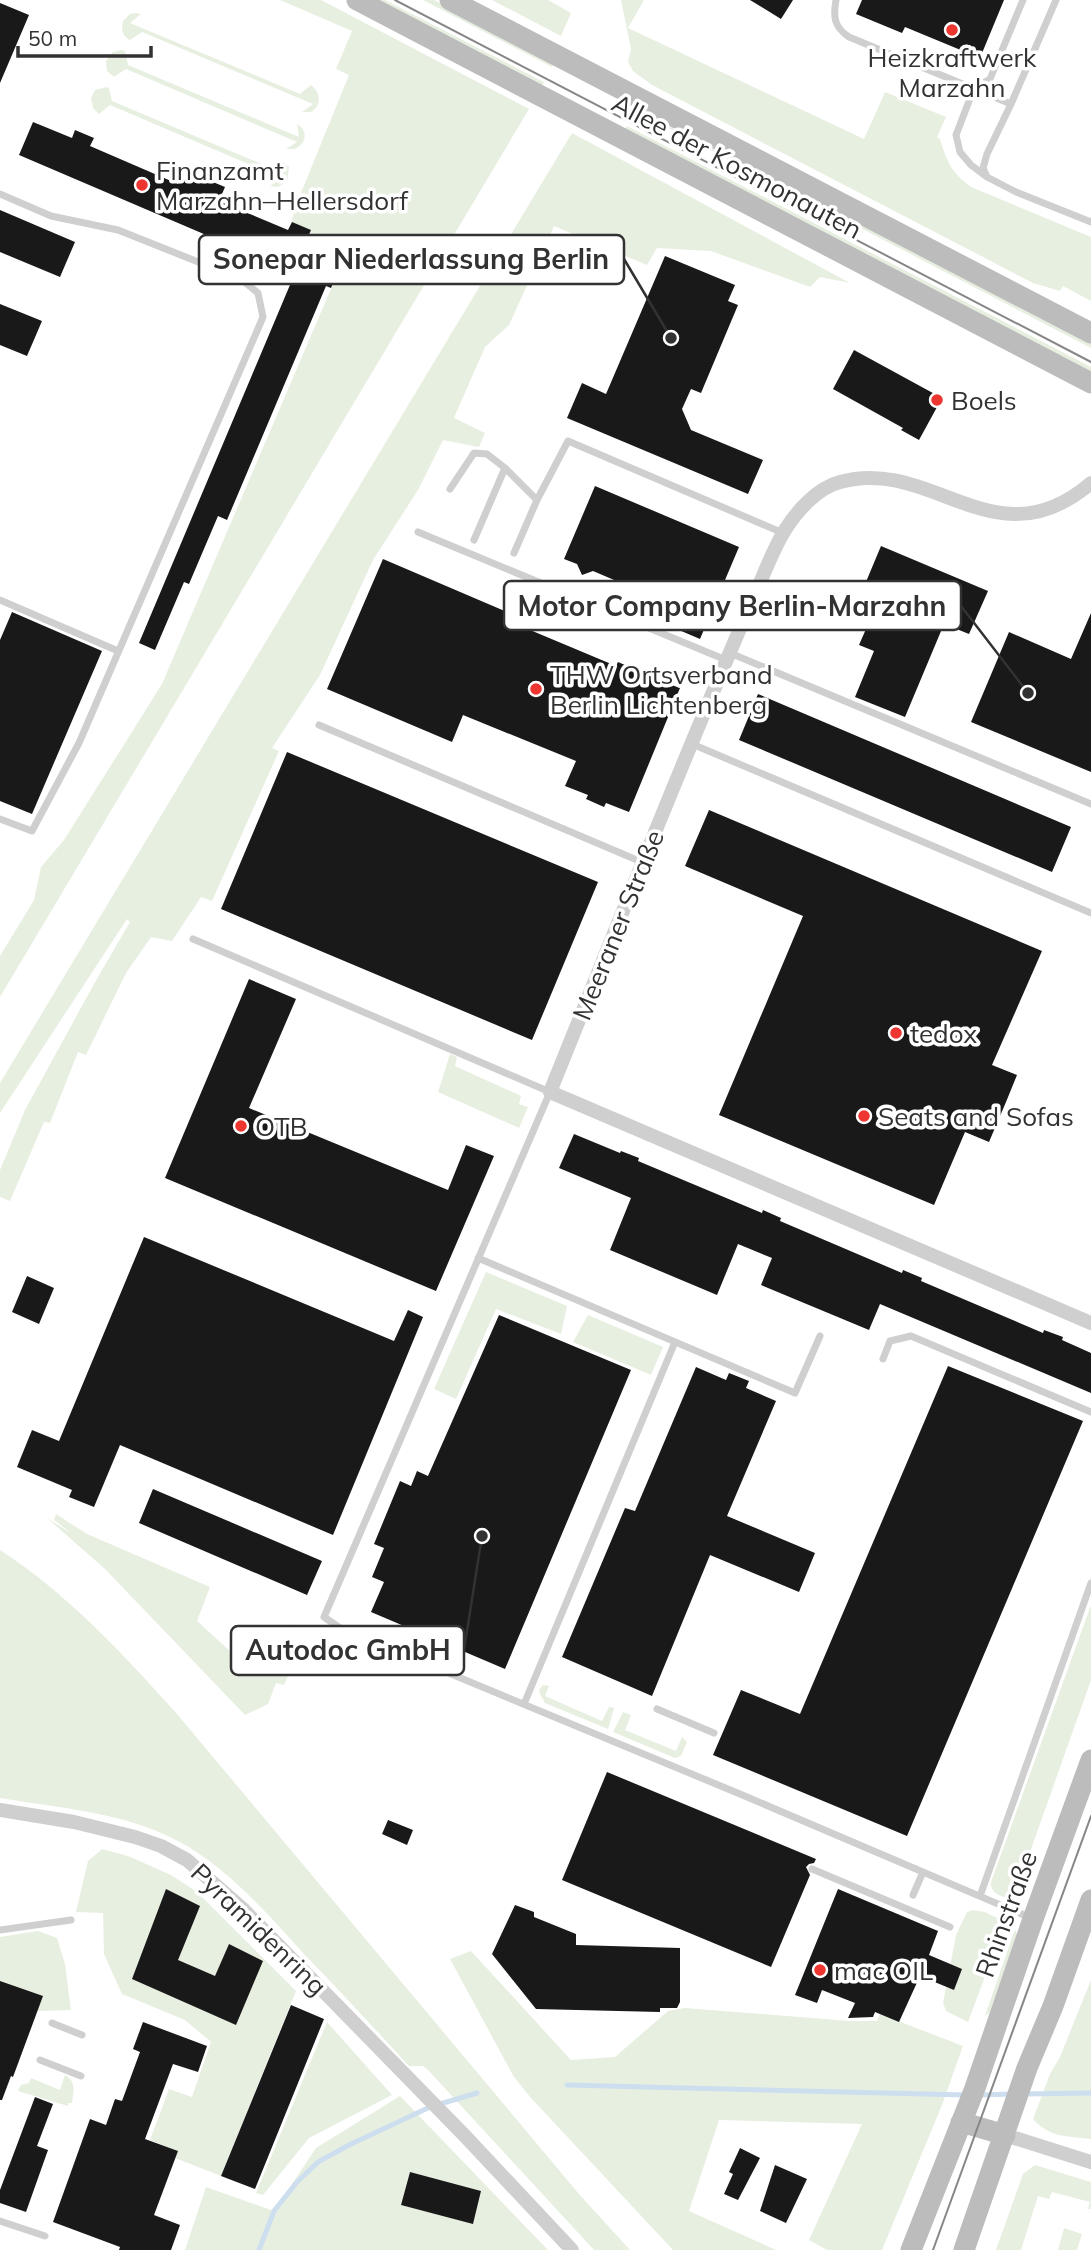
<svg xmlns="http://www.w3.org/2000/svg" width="1091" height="2250" viewBox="0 0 1091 2250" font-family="Mulish,sans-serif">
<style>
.green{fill:#e7efe1;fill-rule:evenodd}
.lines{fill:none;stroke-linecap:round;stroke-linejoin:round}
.stream{stroke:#cddeef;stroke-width:5}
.building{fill:#191919}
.lane{stroke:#cfcfcf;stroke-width:7}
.street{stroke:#cfcfcf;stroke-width:14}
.secondary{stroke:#bcbcbc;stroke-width:21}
.tram{stroke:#878787;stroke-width:2}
.poi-dot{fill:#ed3630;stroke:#fff;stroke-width:2.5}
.labels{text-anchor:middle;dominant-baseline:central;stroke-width:7;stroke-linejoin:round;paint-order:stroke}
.poi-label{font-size:26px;fill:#323232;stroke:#fff;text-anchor:start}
.street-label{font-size:26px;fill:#323232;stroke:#fff}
.leader{fill:none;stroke:#323232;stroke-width:2.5}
.callout-dot{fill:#323232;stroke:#fff;stroke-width:2.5}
.callout{fill:#fff;stroke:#323232;stroke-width:2.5}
.callout-label{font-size:28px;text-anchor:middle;font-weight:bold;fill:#323232}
</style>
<rect width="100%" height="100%" fill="#fff"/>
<path class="green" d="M 280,0 L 321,0 L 529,109 L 0,997 L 0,956 L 34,900 L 41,867 L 64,840 L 162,684 L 345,256 L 307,239 L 310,230 L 292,222 L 294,210 L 349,75 L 336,69 L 352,31 Z
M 376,0 L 385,0 L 544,82 L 542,87 Z
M 423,0 L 434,0 L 554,62 L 552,67 Z
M 492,0 L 548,0 L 571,13 L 561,36 Z
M 621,0 L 644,0 L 628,28 L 864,139 L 885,92 L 946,117 L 937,137 L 940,139 C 947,162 951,172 971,187 L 1091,237 L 1091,301 L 1063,286 L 1060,291 L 1033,283 L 652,85 L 633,71 L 628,62 L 631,49 Z
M 135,13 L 141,14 L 130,23 L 300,94 L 311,85 C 321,93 322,105 311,112 L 302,112 L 313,104 L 142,32 L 130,40 C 122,36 121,29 123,21 L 130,14 Z
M 122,50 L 125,51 L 128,65 L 299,137 L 297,124 C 309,131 306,143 295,149 L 286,149 L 297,142 L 126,69 L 114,77 L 107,71 L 106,61 L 113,52 Z
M 107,87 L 109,88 L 112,101 L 283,173 L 281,160 L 289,167 L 287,181 L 278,187 L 270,186 L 281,178 L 110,105 L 99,114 L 93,108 L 91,98 L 95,90 Z
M 639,106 L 1091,342 L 1091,348 L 636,111 Z
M 627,126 L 1091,367 L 1091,374 L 624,131 Z
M 572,133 L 850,283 L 820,277 L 810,287 L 711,251 L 657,248 L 647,265 L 554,226 L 509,325 L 485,347 L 454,418 L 485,433 L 479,447 L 443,440 L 418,490 L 373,560 L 320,675 L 272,748 L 279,751 L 212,901 L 201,897 L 172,941 L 151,937 L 126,973 L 86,1055 L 78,1052 L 50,1123 L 44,1122 L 10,1201 L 0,1197 L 0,1170 L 25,1110 L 94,984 L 130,922 L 127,919 L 0,1113 L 0,1083 Z
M 450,1054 L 457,1057 L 455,1066 L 521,1096 L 519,1104 L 528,1107 L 519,1128 L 438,1092 Z
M 486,1272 L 567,1306 L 561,1334 L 496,1309 L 456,1399 L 434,1389 Z
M 588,1315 L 663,1347 L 651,1375 L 573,1342 Z
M 56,1514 L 87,1534 L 210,1587 L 197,1621 L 243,1663 L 271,1674 L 292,1624 L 305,1637 L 284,1685 L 276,1683 L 268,1704 L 245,1715 L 105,1569 L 47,1518 L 71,1533 L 54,1520 Z
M 0,1550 C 68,1594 123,1654 177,1714 L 579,2194 L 630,2250 L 594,2250 L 428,2070 L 423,2066 L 409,2066 C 374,2028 339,1990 303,1953 C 266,1912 226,1866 176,1840 C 122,1812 59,1808 0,1798 Z
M 1091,1605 L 1091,1680 L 1013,1900 C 1003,1896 990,1895 991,1882 Z
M 543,1685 L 549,1686 L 545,1696 L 602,1721 L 609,1707 L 614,1708 L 608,1729 L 545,1703 L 540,1694 L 539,1690 Z
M 623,1712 L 631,1715 L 625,1730 L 676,1751 L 682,1737 L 687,1742 L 681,1756 L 675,1758 L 613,1732 Z
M 102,1849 L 128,1856 L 171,1875 L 197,1892 L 296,1991 L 221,2176 L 175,2158 L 178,2151 L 150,2140 L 169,2089 L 192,2097 L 211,2042 L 185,2020 L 122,1994 L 104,1954 L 103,1913 L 76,1912 L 88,1861 Z
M 973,1910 L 985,1912 L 997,1918 L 998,1929 L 1002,1931 L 968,2022 L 946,2011 L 943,2003 L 956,1935 L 967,1912 Z
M 1015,1929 L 1017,1935 L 990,2012 L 985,2016 Z
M 38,1931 L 57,1938 L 65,1964 L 71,2010 L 37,2011 L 0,1981 L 0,1937 Z
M 471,1951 L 571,2060 L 615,2057 L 668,2011 L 685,2008 L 850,2021 L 877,2021 L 880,2014 L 963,2046 L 942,2105 L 882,2250 L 827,2250 L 809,2240 L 862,2124 L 719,2120 L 689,2211 L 776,2250 L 673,2250 L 531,2098 L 514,2077 L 450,1959 Z
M 1091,1980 L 1091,2139 C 1067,2136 1050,2138 1033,2119 L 1050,2074 L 1060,2057 Z
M 327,2022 L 392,2095 L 309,2138 L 263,2195 L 256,2193 Z
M 65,2075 C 77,2082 73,2092 72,2103 L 68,2103 L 68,2106 L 18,2091 L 21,2085 L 29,2083 L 31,2078 L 60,2090 Z
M 400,2096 L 548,2250 L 185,2250 L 206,2187 L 274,2211 L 316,2148 ZM 410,2172 L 481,2191 L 473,2223 L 401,2205 Z
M 1035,2165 L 1091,2182 L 1091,2209 L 1088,2209 L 1090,2202 L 1052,2192 L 1049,2199 L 1038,2196 L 1021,2250 L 996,2250 L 1023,2174 Z
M 1064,2228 L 1082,2234 L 1077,2250 L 1058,2250 Z"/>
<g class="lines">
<path class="stream" d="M 567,2085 L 966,2095
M 1025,2094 L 1091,2093
M 980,2095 L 1012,2094
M 259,2250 L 274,2211 L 297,2182 L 318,2162 L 349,2145 L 430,2107 L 477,2093"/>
</g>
<path class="building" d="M 750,0 L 793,0 L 781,19 Z
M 862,0 L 1004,0 L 980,58 L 905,27 L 902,33 L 856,14 Z
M 0,3 L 29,15 L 0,83 Z
M 33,122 L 72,138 L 75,130 L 94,138 L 90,146 L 178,184 L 184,170 L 225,187 L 219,201 L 288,230 L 292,222 L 311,230 L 307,239 L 345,255 L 331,288 L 326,286 L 227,520 L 218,516 L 189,584 L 184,582 L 155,650 L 139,643 L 295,273 L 19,155 Z
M 0,210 L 75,242 L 60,277 L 0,252 Z
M 665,256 L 735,285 L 728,301 L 738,305 L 701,393 L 691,389 L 682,409 L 691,430 L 763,460 L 748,494 L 567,418 L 582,383 L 606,394 Z
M 0,304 L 42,321 L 27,356 L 0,345 Z
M 854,350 L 942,398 L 919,440 L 901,430 L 903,428 L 833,389 Z
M 595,486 L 739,547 L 700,639 L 632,610 L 640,591 L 593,571 L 582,575 L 577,564 L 564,559 Z
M 881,546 L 988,591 L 969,634 L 944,624 L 905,717 L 855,697 L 874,651 L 859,645 L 880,597 L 863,589 Z
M 383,559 L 507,612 L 504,619 L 616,666 L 618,662 L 639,671 L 640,668 L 660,676 L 658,680 L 680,688 L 629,812 L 606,803 L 604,807 L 586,799 L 588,795 L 565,786 L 576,761 L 463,715 L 452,742 L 327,689 Z
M 12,612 L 102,651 L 32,814 L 0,801 L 0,640 Z
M 1091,613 L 1091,772 L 971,722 L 1009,632 L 1071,659 Z
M 758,694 L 1071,827 L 1052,872 L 739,740 Z
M 287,752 L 598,882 L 532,1040 L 221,909 Z
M 709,810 L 1042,951 L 992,1065 L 1017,1075 L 1006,1102 L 989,1142 L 965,1132 L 934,1205 L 719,1115 L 803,916 L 685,866 Z
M 249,979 L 296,999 L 249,1108 L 448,1190 L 466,1145 L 494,1156 L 436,1291 L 165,1178 Z
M 574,1134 L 620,1153 L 621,1151 L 639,1158 L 638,1161 L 762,1213 L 763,1210 L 781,1218 L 780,1221 L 902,1273 L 903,1270 L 922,1278 L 921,1281 L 1043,1333 L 1044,1330 L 1063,1337 L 1062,1340 L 1091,1353 L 1091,1393 L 880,1304 L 869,1330 L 761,1285 L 772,1258 L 738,1244 L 717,1295 L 610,1250 L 631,1198 L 559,1168 Z
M 144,1237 L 394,1341 L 408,1310 L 423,1317 L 333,1535 L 120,1445 L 94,1507 L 69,1497 L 72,1490 L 17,1467 L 32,1430 L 59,1441 Z
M 27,1276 L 54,1288 L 39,1324 L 12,1312 Z
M 499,1315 L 631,1370 L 505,1669 L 371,1612 L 384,1582 L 372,1577 L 384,1548 L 374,1544 L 400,1481 L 411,1486 L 417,1471 L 428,1476 Z
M 948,1366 L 1083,1421 L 907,1836 L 713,1755 L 741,1690 L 800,1714 Z
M 696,1367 L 726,1380 L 729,1373 L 749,1381 L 746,1388 L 776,1401 L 727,1516 L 815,1553 L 799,1592 L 710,1555 L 652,1696 L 562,1657 L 625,1508 L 635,1511 Z
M 153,1489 L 322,1561 L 307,1595 L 139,1523 Z
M 607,1772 L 816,1859 L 814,1863 L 809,1864 L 806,1867 L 810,1875 L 771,1967 L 562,1880 Z
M 388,1820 L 413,1830 L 407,1845 L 382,1834 Z
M 166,1889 L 200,1906 L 178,1960 L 215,1976 L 229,1944 L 263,1961 L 236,2025 L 132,1979 Z
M 838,1889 L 938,1931 L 929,1955 L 962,1969 L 954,1990 L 920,1976 L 899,2022 L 875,2012 L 873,2017 L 848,2018 L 855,2003 L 822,1990 L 817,2003 L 795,1995 Z
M 515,1905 L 534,1912 L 534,1917 L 576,1934 L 576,1945 L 680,1948 L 680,2002 L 677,2008 L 660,2008 L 660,2012 L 536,2009 L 492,1954 Z
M 0,1981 L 43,1996 L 13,2077 L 11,2076 L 2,2100 L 0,2100 Z
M 291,2005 L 324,2019 L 255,2189 L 221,2176 Z
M 143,2022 L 207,2046 L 198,2072 L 173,2064 L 145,2139 L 178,2151 L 154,2215 L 180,2225 L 171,2250 L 119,2250 L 120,2247 L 53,2222 L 90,2119 L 106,2125 L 115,2099 L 122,2101 L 140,2052 L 133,2049 Z
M 35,2097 L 53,2104 L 37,2146 L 48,2150 L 26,2212 L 0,2203 L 0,2190 Z
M 740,2148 L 760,2158 L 738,2200 L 724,2194 L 733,2174 L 729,2172 Z
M 775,2165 L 807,2179 L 786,2223 L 760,2211 Z
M 410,2172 L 481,2191 L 473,2224 L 401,2205 Z"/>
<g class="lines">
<path class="lane" d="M 836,0 C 833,17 834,27 849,37 L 1011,104
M 1056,0 L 1011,104 L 987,154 L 983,168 L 987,177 L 1016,192 L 1091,222
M 987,177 L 971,165 L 960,152 L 956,135 L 974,88 L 990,79 L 1023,0
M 0,194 L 51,216 L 118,230 L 241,279 L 258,293 L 263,317 L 79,743 L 32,831 L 0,819
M 450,489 L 474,453 L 487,454 L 505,468
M 418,532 L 726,660
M 474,540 L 505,468 L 537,500
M 514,553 L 537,500 L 568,441 L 783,533
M 0,600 L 118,651
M 730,653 L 1091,804
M 319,725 L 644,863
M 692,744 L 1091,913
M 193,939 L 550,1092 L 324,1617 L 340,1628 L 740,1794 L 1031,1918
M 478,1258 L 795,1393 L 820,1336
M 883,1359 L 890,1341 L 911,1336 L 1091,1412
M 524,1704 L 675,1342
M 657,1709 L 714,1733
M 812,1869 L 950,1927
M 913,1895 L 923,1872
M 980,1896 L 1091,1583
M 0,1930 L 71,1920
M 52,2023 L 82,2035
M 40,2060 L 81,2076
M 0,2221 L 45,2236"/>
<path class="street" d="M 1091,483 C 995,565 933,456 840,482 C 817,488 797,511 785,530 C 773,549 765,572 756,592 C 740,628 725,664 710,699 C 655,830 603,961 550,1092 L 1091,1323
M 0,1810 L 74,1822 L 135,1837 L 161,1846 L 187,1860 L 243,1909 L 465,2136 L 572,2250
M 1005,2135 L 1091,2162"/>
<path class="secondary" d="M 357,0 L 1091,383
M 450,0 L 1091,333
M 961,2122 L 1005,2135
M 911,2250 L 975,2088 L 1033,1919 L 1091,1760
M 964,2250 L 1027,2068 L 1053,2006 L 1091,1900"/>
<path class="tram" d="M 395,0 L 1091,362
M 933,2250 L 1091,1816"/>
</g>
<g class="poi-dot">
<circle cx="952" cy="30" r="7"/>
<circle cx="142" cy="185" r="7"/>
<circle cx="937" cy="400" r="7"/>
<circle cx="536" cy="689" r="7"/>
<circle cx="896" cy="1033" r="7"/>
<circle cx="864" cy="1116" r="7"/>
<circle cx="241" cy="1126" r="7"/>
<circle cx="820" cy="1970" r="7"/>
</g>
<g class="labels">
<g class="poi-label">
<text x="952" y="57" text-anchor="middle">Heizkraftwerk<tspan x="952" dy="30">Marzahn</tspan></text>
<text x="156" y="170">Finanzamt<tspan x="156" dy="30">Marzahn–Hellersdorf</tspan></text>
<text x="951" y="400">Boels</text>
<text x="550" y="674">THW Ortsverband<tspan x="550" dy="30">Berlin Lichtenberg</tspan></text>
<text x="910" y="1033">tedox</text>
<text x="878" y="1116">Seats and Sofas</text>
<text x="255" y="1126">OTB</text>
<text x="834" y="1970">mac OIL</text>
</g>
<g class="street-label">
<text transform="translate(737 166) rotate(28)">Allee der Kosmonauten</text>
<text transform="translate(618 925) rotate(-68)">Meeraner Straße</text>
<text transform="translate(1006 1914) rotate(-70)">Rhinstraße</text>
<text transform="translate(259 1929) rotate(44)">Pyramidenring</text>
</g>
</g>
<path class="leader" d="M671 338L624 259M1028 693L961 606M482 1536L464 1650"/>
<g class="callout-dot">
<circle cx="671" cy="338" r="7"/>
<circle cx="1028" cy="693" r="7"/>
<circle cx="482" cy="1536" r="7"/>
</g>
<g class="callout">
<rect x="199" y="235" width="425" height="49" rx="7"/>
<rect x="504" y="581" width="457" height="49" rx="7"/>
<rect x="231" y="1626" width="233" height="49" rx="7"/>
</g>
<g class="callout-label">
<text x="411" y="269">Sonepar Niederlassung Berlin</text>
<text x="732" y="616">Motor Company Berlin-Marzahn</text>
<text x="348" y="1660">Autodoc GmbH</text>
</g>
<path d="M18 46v10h133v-10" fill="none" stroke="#323232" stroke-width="3.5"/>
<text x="28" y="46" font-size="21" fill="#323232" stroke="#ffffff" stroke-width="5" paint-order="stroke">50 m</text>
</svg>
